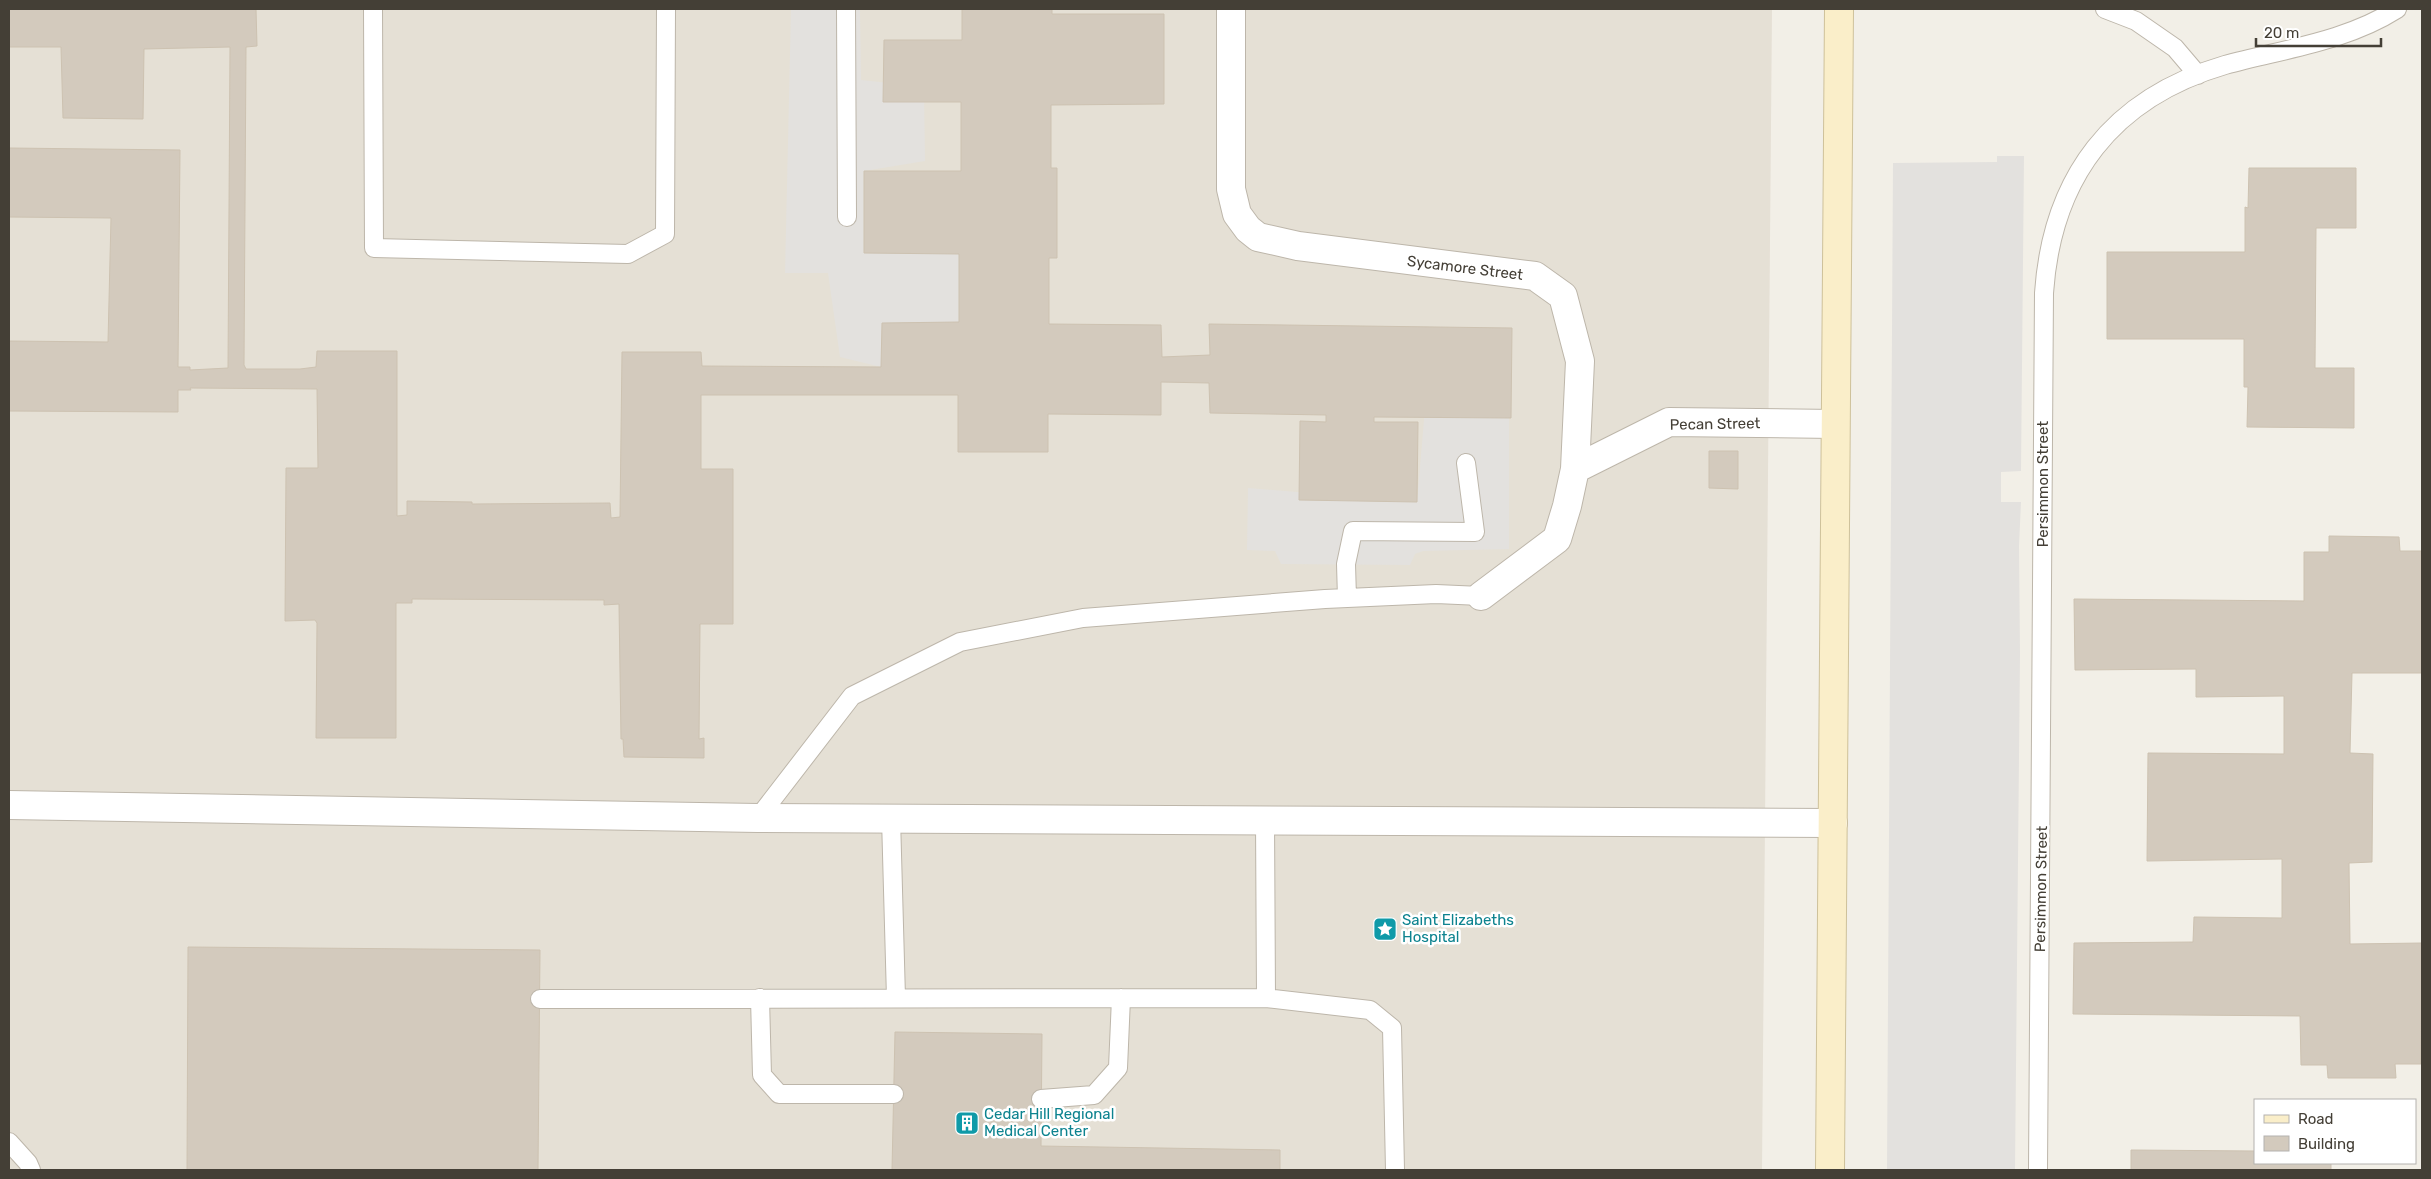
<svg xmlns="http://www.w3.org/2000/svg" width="2431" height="1179" viewBox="0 0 2431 1179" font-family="Rubik,sans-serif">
  <rect width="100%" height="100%" fill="#f2efe7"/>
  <path fill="#e5e0d5" d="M9 9H1772L1762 1170H9Z"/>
  <path fill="#e3e1de" d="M791 9H860L861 80 890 83 924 92 925 161 864 171V252L959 254V322L882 323 881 367 840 357 828 273H785Z
    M1997 156H2024L2021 471 2001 472V502H2021L2019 546 2020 654 2015 1170H1887L1893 163 1997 162Z
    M1509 407V549L1423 551 1415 554 1410 565 1281 564 1275 551 1247 550 1248 488 1417 502 1425 408Z"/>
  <path fill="#d3cabd" stroke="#cdc2b1" d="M9 9H256L257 46 246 47 244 365 246 369H300L316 367 317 351H397V516L407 515V501L472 502V504L610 503 611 518 620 517 622 352H701L702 366 881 367 882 323 959 322V254L864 253V171H961V102H883L884 40H962V9H1052V14H1164V104L1051 105V168H1057V258H1049V324L1161 325 1162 357 1210 355 1209 324 1512 328 1511 418 1374 417V422H1418L1417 502 1299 500 1300 421 1326 422V415L1210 413 1209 383 1161 382V415L1048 414V452H958V395H701V469H733V624H700L699 739 704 738V758L624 757 623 739H621L619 604 604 605V600L412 599V603H396V738H316L317 623 315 620 285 621 286 468H318L317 389 190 388 191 390H178V412L9 411V341L108 342 111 218 9 217V148L180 150 178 367H190V370L228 368 230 47 144 49 143 119 63 118 61 47H9Z
    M2249 168H2356V228H2316L2315 368H2354V428L2247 427 2248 387H2244V339H2107V252H2245V207L2248 208Z
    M1709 451H1738V489L1709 488Z
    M2329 536 2399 537 2400 551H2422V673H2352L2350 753 2373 754 2372 862 2349 863 2350 944 2422 943 2421 1064H2395L2396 1078H2328L2327 1065H2301L2300 1016 2073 1014 2074 943 2193 942 2194 917 2282 918V859L2147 861 2148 753 2284 754V696L2196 697V669L2075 670 2074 599 2304 601V552H2329Z
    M188 947 540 950 538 1170H187Z
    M895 1032 1042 1034 1041 1146 1280 1150V1170H892Z
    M2131 1150 2255 1151V1163H2331V1170H2131Z"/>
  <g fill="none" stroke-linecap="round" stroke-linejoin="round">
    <g stroke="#bdb6aa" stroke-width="20">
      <path id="lane" d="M373 9 374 248 628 254 665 234 666 9
        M846 9 847 217
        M2105 9 2136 21 2175 48 2198 75
        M1347 598 1346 564 1353 531 1475 532 1466 463
        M758 818 852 696 960 642 1083 618 1325 599 1436 594 1481 596
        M891 818 896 998
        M1265 820 1266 998 1370 1010 1392 1028 1395 1170
        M760 998 762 1075 779 1094H894
        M540 999 1266 998
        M1041 1099 1094 1095 1118 1068 1121 998
        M9 1142 28 1163 31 1170
        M2038 1170 2044 293C2052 177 2112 98 2225 65 2283 49 2345 42 2397 9"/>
    </g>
    <g stroke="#bdb6aa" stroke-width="30">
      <path id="street" d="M1231 9V189L1237 214 1248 229 1258 237 1298 246 1535 276 1563 296 1580 361 1575 469 1567 506 1557 539 1481 596
        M1575 469 1669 422 1835 424
        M9 805 758 818 1833 823"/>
    </g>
    <g stroke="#cec19a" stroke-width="30">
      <path id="secondary" d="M1830 1170 1839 9"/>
    </g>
    <use href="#lane" stroke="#fff" stroke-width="18"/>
    <use href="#street" stroke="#fff" stroke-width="28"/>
    <use href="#secondary" stroke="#faeec9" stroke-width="28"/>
  </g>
  <defs>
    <g id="sight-square" transform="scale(1.25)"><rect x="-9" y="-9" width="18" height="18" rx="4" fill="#0f9aa8" stroke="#fff"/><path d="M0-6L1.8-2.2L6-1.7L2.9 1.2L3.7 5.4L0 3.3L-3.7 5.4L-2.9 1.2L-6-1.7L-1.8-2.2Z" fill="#fff"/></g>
    <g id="building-square" transform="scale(1.25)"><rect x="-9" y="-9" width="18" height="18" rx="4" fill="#0f9aa8" stroke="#fff"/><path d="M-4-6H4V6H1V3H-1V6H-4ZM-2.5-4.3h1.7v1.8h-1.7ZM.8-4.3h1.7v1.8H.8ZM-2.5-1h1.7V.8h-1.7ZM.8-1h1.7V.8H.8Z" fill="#fff"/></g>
  </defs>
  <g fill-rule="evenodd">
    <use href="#sight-square" x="1385" y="929"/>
    <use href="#building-square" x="967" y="1123"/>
  </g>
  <g text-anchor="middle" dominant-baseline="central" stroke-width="5" stroke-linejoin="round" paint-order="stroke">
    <g font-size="15" fill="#443f36" stroke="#fff">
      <text transform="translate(1465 268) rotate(7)">Sycamore Street</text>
      <text transform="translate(1715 424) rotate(-1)">Pecan Street</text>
      <text transform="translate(2043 484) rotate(-90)">Persimmon Street</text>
      <text transform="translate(2041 889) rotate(-89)">Persimmon Street</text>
    </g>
    <g font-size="15" fill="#0d838f" stroke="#fff" text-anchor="start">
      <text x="1402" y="920">Saint Elizabeths<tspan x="1402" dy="17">Hospital</tspan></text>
      <text x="984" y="1114">Cedar Hill Regional<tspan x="984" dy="17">Medical Center</tspan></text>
    </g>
  </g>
  <rect width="2431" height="1179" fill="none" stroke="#443f36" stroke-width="20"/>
  <rect x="2254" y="1099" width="162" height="65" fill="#ffffff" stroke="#b4b2af"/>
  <rect x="2264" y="1115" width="25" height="8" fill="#faeec9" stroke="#b4b2af"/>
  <text x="2298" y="1124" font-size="15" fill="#443f36">Road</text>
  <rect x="2264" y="1136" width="25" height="15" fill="#d3cabd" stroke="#b4b2af"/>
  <text x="2298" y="1149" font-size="15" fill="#443f36">Building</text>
  <path d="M2256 38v8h125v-8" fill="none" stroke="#443f36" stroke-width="2.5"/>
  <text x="2264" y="38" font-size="15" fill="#443f36" stroke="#ffffff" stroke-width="4" paint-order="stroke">20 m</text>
</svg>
